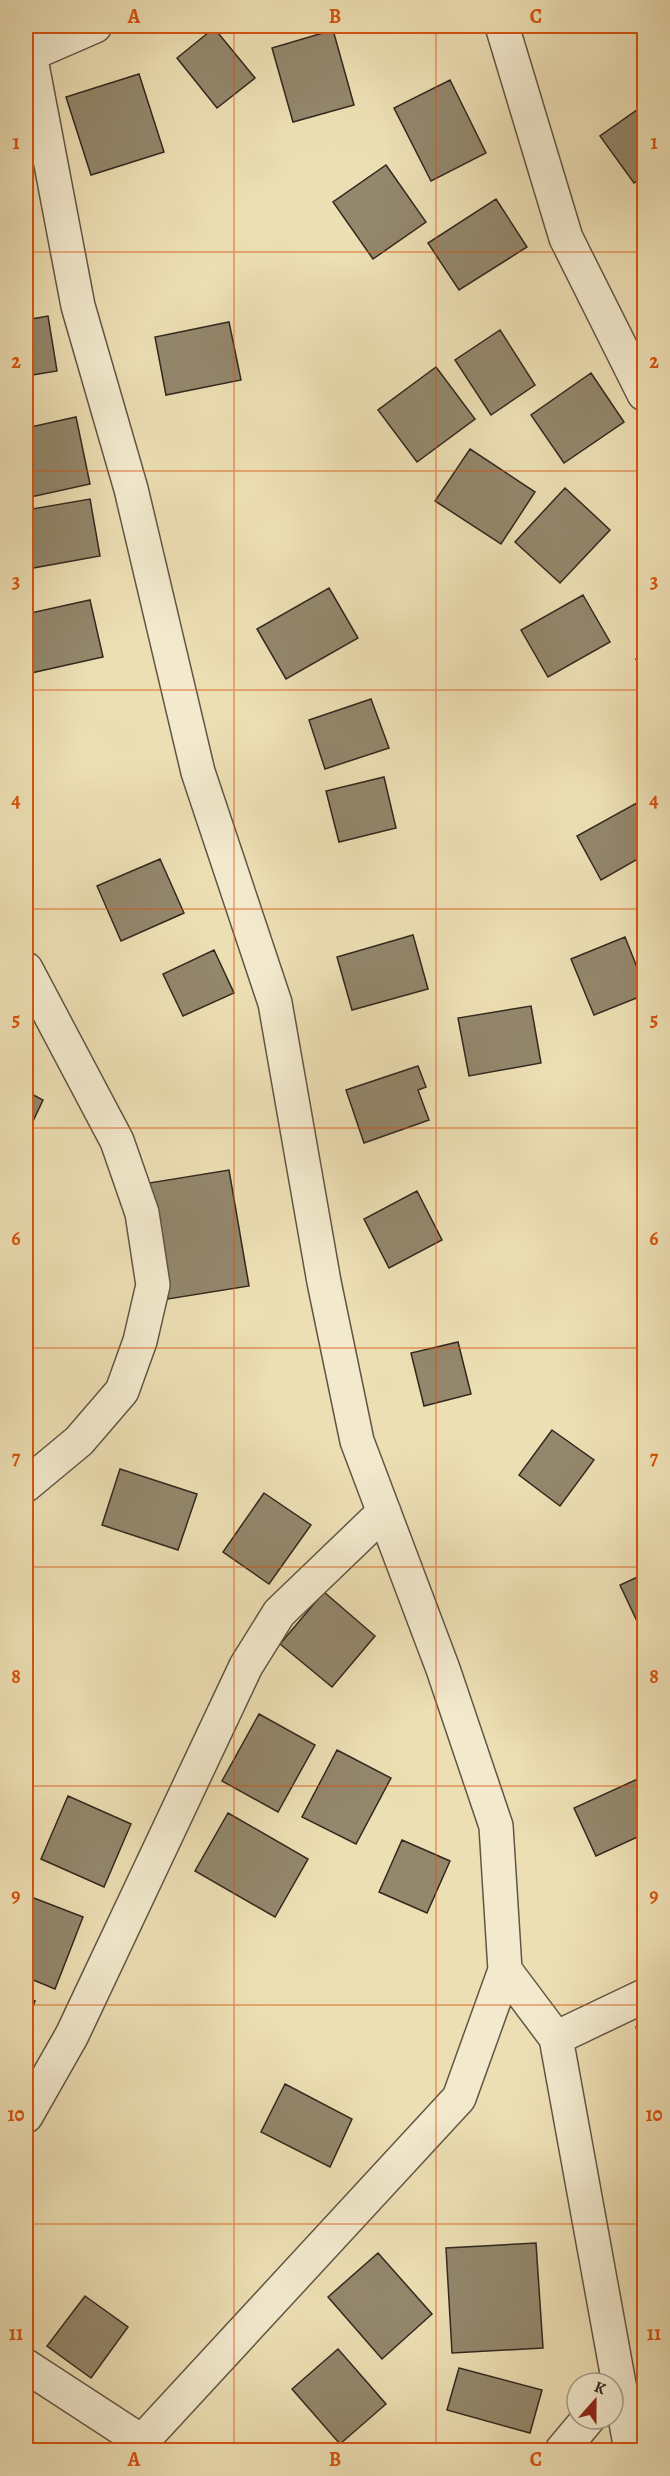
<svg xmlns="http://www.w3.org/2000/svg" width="670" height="2476" viewBox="0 0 670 2476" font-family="Alegreya,serif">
  <rect width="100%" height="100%" fill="#eddfb4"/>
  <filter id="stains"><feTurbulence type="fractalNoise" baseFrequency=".00333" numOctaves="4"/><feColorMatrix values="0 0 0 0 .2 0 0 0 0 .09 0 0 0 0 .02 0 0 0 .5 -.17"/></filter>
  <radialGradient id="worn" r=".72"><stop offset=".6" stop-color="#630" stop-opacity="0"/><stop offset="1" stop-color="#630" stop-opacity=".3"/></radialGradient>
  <path fill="#93876c" stroke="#32281e" stroke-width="1.5" d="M214 28 255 78 217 108 177 58Z
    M333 30 354 105 293 122 272 48Z
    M139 74 164 152 91 175 66 97Z
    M450 80 486 153 431 181 394 108Z
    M644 105V176L634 183 600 136Z
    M386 165 426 222 373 259 333 202Z
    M496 199 527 247 459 290 428 243Z
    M48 316 57 371 26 376V320Z
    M229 322 241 380 166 395 155 337Z
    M500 330 535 385 491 415 455 360Z
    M436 367 475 419 417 462 378 410Z
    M591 373 624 422 564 463 531 415Z
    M76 417 90 484 26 498V428Z
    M470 449 535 492 501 544 435 501Z
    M565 488 610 530 560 583 515 542Z
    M90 499 100 556 33 568 26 510Z
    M329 588 358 638 286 679 257 629Z
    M583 595 610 642 548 677 521 630Z
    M90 600 103 657 31 673 26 648V614Z
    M644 655V676L636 659Z
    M371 699 389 748 325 769 309 720Z
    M384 777 396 828 339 842 326 791Z
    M644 799V863L641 857 601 880 577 836Z
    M160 859 184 913 121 941 97 886Z
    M413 935 428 989 352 1010 337 957Z
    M625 937 644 985V995L594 1015 571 959Z
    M214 950 234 993 183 1016 163 974Z
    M531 1006 541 1063 469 1076 458 1018Z
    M418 1066 426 1087 418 1090 429 1120 364 1143 346 1090Z
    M26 1091 43 1100 26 1136Z
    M229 1170 249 1286 168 1299 149 1183Z
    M417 1191 442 1240 389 1268 364 1219Z
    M458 1342 471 1394 424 1406 411 1353Z
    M552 1430 594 1460 560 1506 519 1475Z
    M120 1469 197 1494 178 1550 102 1525Z
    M644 1480V1494L640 1482Z
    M264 1493 311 1525 269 1584 223 1552Z
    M644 1574V1636L620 1585Z
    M324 1592 375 1636 332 1687 280 1644Z
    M259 1714 315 1745 278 1812 222 1781Z
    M337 1750 391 1778 356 1844 302 1817Z
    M642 1777 644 1781V1834L596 1856 574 1808Z
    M68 1796 131 1824 104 1887 41 1859Z
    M228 1813 308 1859 275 1917 195 1871Z
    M402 1840 450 1861 427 1913 379 1892Z
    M26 1895 83 1917 55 1989 26 1977Z
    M26 1997 35 2001 26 2024Z
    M644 2024V2052L636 2027Z
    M285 2084 352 2119 330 2167 261 2132Z
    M536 2243 543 2348 452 2353 446 2248Z
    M378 2253 432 2314 382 2359 328 2297Z
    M85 2296 128 2327 91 2378 47 2346Z
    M338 2349 386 2404 340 2444 292 2389Z
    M459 2368 542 2390 530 2433 447 2410Z"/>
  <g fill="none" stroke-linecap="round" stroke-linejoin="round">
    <g stroke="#615644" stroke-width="36">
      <path id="minor" d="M502 26 566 238 644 394
        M26 45 30 54 78 306 131 489 198 772 275 1003 324 1282 357 1441 443 1669 496 1826 505 1970 459 2098 134 2450
        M26 56 95 26
        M26 969 117 1141 142 1213 153 1285 140 1341 122 1391 79 1441 26 1485
        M505 1970 556 2038 631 2450
        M556 2038 644 1996
        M26 2116 72 2035 246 1666 279 1613 384 1512
        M26 2366 141 2441
        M562 2450 588 2419"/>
    </g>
    <use href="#minor" stroke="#f3eace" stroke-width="33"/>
  </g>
  <path fill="none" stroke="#d6540e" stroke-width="1.5" stroke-opacity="0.55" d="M234 26V2450M436 26V2450M26 252H644M26 471H644M26 690H644M26 909H644M26 1128H644M26 1348H644M26 1567H644M26 1786H644M26 2005H644M26 2224H644"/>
  <rect width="670" height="2476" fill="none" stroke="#eddfb4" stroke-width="66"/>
  <g transform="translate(595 2401) rotate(21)"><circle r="28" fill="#f3eace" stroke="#a69c88" stroke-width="1.5"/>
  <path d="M0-4.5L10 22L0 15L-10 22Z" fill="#8f2418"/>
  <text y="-9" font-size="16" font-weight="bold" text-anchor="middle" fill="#32281e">K</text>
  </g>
  <rect x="33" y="33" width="604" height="2410" fill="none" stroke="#d6540e" stroke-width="2"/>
  <g font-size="20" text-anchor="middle" font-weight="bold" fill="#d6540e">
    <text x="134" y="23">A</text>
    <text x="335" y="23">B</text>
    <text x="536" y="23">C</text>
    <text x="16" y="149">1</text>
    <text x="654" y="149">1</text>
    <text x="16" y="368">2</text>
    <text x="654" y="368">2</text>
    <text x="16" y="588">3</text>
    <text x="654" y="588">3</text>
    <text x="16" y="807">4</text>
    <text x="654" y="807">4</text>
    <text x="16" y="1026">5</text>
    <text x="654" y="1026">5</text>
    <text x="16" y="1245">6</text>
    <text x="654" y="1245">6</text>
    <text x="16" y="1464">7</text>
    <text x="654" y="1464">7</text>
    <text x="16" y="1683">8</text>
    <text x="654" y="1683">8</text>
    <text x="16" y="1902">9</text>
    <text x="654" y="1902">9</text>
    <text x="16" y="2121">10</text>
    <text x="654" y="2121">10</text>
    <text x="16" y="2340">11</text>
    <text x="654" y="2340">11</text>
    <text x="134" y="2466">A</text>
    <text x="335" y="2466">B</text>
    <text x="536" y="2466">C</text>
  </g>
  <rect width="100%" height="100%" filter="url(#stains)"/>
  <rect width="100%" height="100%" fill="url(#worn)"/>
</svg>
